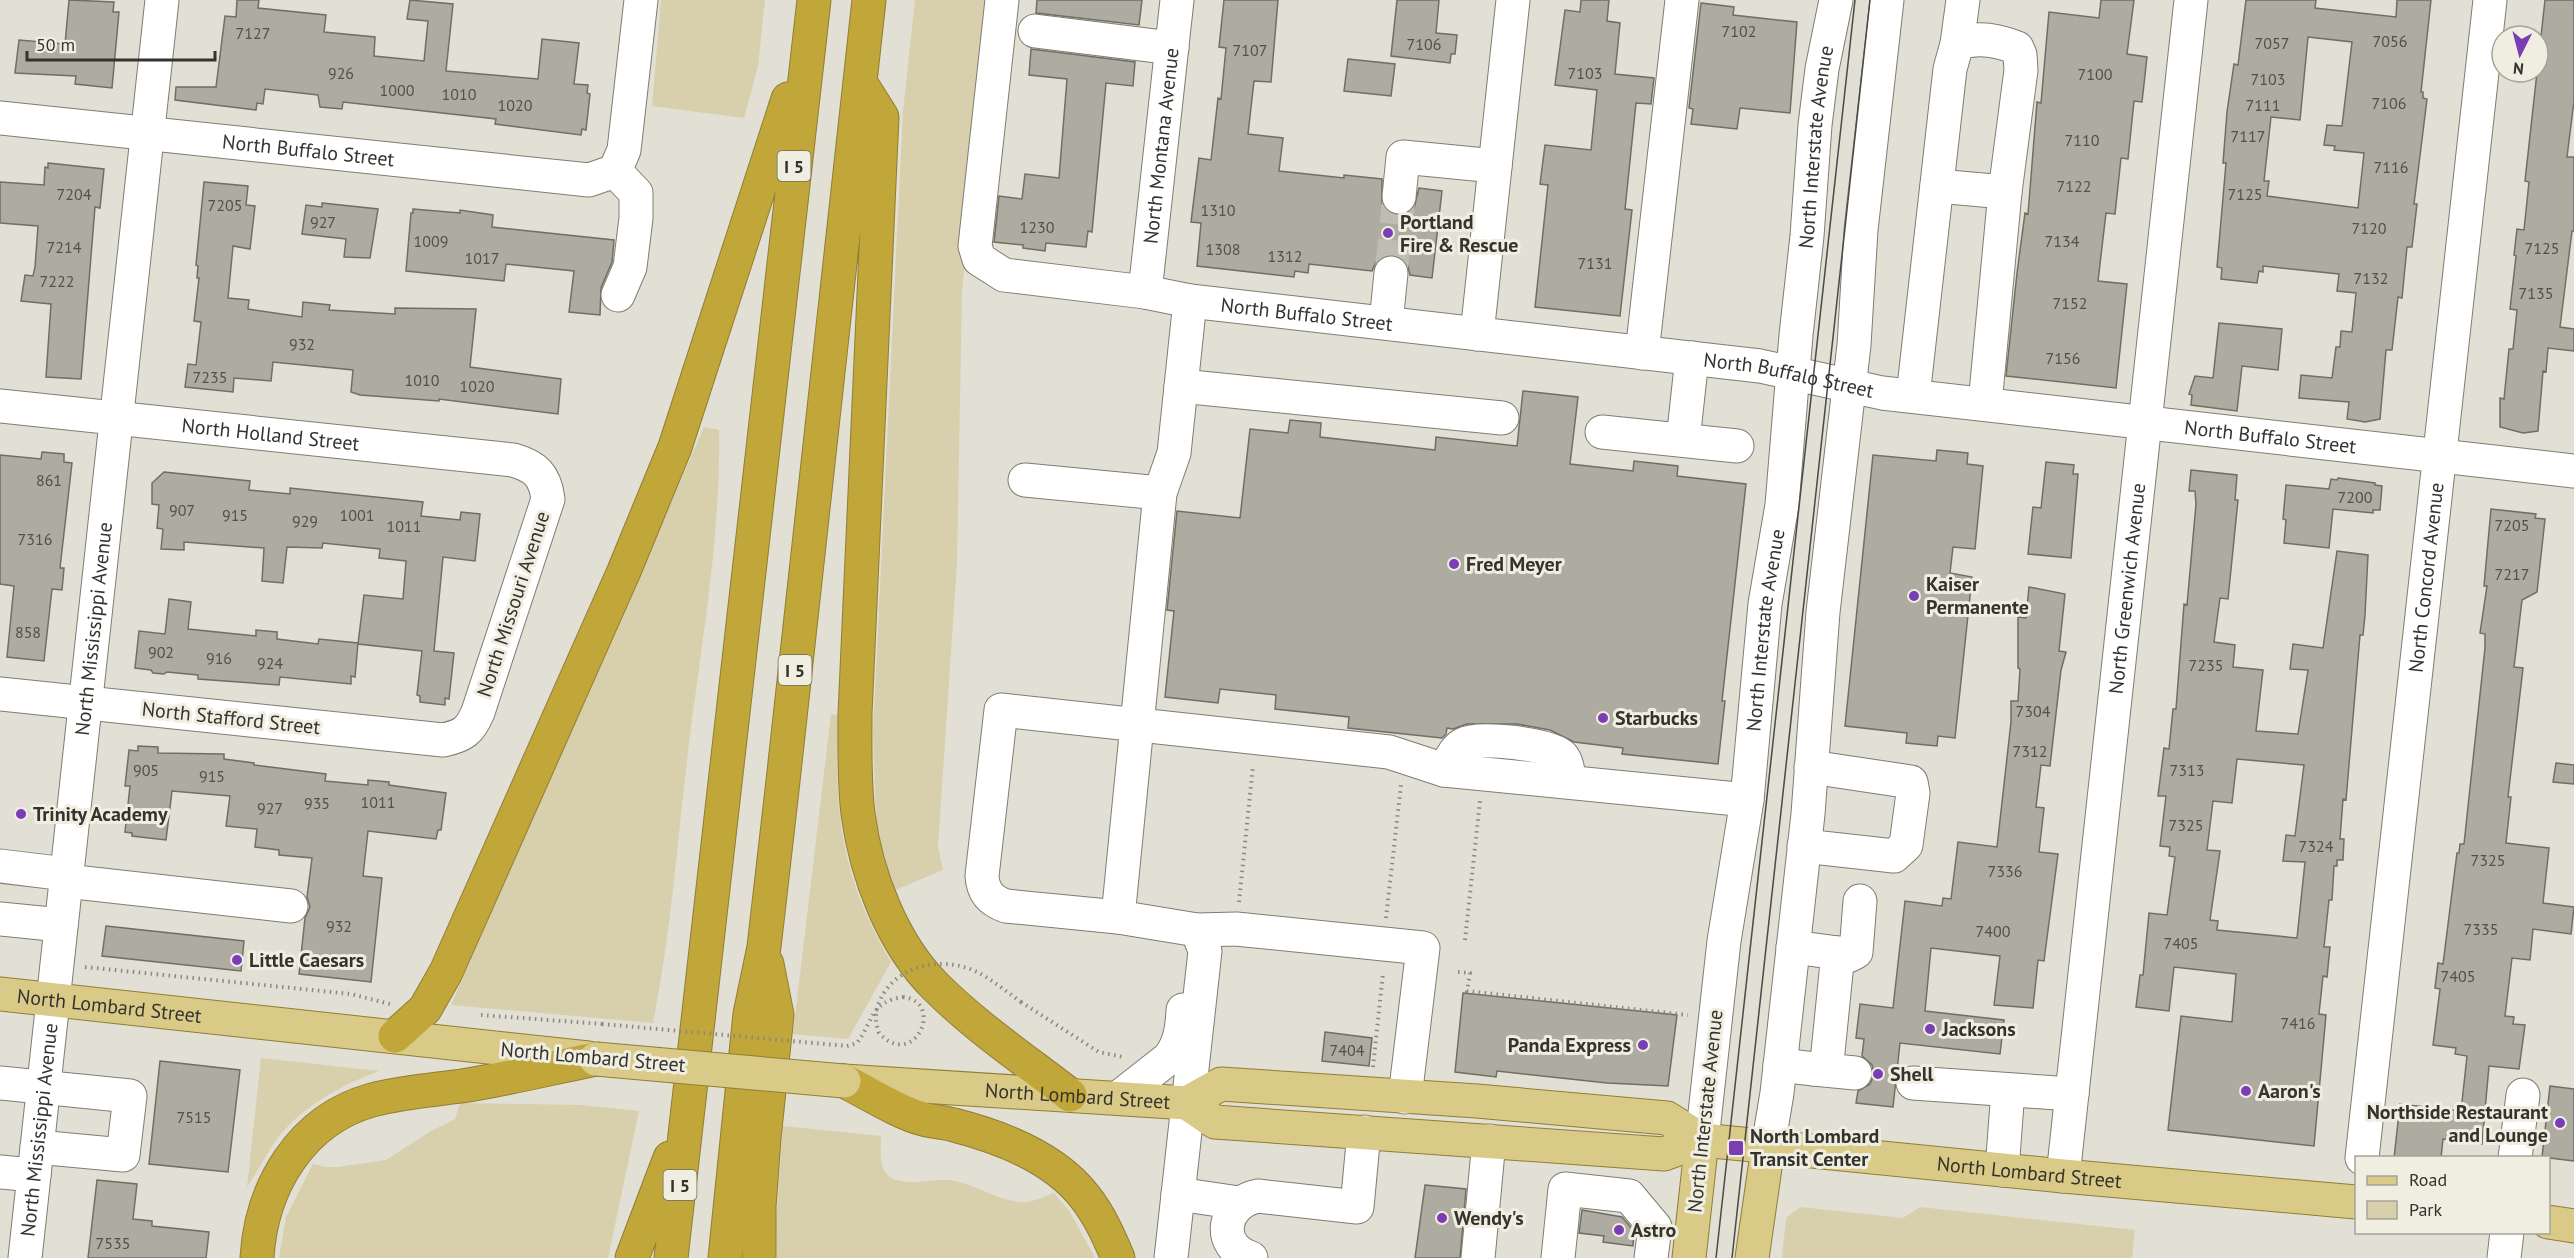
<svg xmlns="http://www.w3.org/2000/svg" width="2574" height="1258" viewBox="0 0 2574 1258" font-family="'PT Sans',sans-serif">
  <rect width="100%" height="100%" fill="#e2dfd4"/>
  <path fill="#d8cfad" d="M661 0H765L758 66 744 118 652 106Z
    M915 0H994L962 290 957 563 938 847 943 870 893 891 876 822 873 731 903 111Z
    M704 427 719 430C721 535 702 639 689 743 678 836 671 931 653 1023L451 1005Z
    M831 714 839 715C833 812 841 877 891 962L848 1039 793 1034Z
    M261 1058 379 1071C340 1086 302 1106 276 1140 266 1155 257 1172 247 1187Z
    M460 1103 582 1105 639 1111 608 1258H279L286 1217 313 1164 326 1167H338L386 1160 431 1131 455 1119Z
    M783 1126 881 1136C881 1147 879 1162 885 1172 897 1189 930 1179 947 1180 971 1182 991 1197 1014 1201 1028 1205 1041 1198 1054 1193L1070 1212 1095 1258H777L776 1222Z
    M1800 1207 1903 1218 1920 1207 2135 1230 2132 1258H1782L1786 1218Z"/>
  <path fill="#aeaba0" stroke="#716e64" stroke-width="1.5" fill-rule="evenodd" d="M69 0 114 2 113 12H119L112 88 75 84 76 76 15 73 19 40 65 44Z
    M237 0H259L258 8 326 15 324 32 375 37 374 56 424 61 428 21 407 19 410 0 453 4 446 71 538 79 542 39 579 43 574 84 588 85 587 93 590 94 586 130 582 129 581 135 495 124 496 119 343 102 342 109 320 107 318 95 265 89 263 104 257 103 256 110 175 100 176 87H216L225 16 236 17Z
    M1037 0H1142L1139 25 1036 13Z
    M1224 0H1278L1271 82 1254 81 1248 134 1283 138 1279 171 1344 178V175L1382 179V204L1388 212 1397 216 1406 214 1414 208 1419 188 1442 191 1432 278 1410 275 1408 266 1402 258 1392 254 1383 256 1376 262 1372 271 1309 264 1308 273 1295 271 1294 277 1197 266 1201 223 1191 222 1199 158 1211 160 1218 98 1221 99 1226 48 1219 47Z
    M1397 0H1439L1436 33 1457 35 1455 54H1451L1450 63 1391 56Z
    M1581 0H1609L1607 21 1620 23 1615 74 1654 78 1651 104 1636 103 1625 209 1632 210 1620 316 1535 307 1548 185 1540 184 1545 145 1591 150 1597 90 1555 85 1565 10 1580 12Z
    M2101 0H2134L2127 54 2147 57 2142 102 2134 101 2128 159 2121 158 2115 214 2106 213 2098 281 2127 284 2116 388 2006 376 2017 273 2025 213 2028 214 2037 102 2041 103 2049 12 2099 18Z
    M2246 0H2316L2315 8 2396 17 2397 0H2431L2421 92H2423V98L2427 99 2414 204H2417L2412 247H2407L2402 298 2398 297 2392 350H2386L2380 419 2365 422 2347 419 2349 402 2299 398 2301 375 2332 378 2336 347H2340L2341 331 2352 332 2356 293 2337 291 2339 274 2263 266V272L2259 271 2257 283 2221 279 2222 268 2217 267 2226 163H2223L2227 112 2234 64 2238 65ZM2308 37 2352 42 2342 126 2327 125 2324 145 2335 146 2334 150 2364 153 2358 208 2267 196 2269 181H2264L2271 117 2300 120Z
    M2545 0H2574V101L2567 157H2574V231H2572L2560 327 2574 329V351L2548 348 2546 372 2543 371 2538 431 2523 433 2500 427V398L2504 399 2509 349H2513L2517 310 2510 309 2516 256 2514 255 2517 229 2524 230 2529 182 2525 181Z
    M1701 3 1734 7 1733 15 1797 22 1790 113 1740 108 1737 129 1691 124 1693 109 1689 108Z
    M1031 49 1135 62 1133 86 1106 83 1092 232 1088 231 1086 247 1046 243 1045 251 1023 248V245L994 242 999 196 1022 199 1025 174 1059 178 1067 79 1029 75Z
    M1348 59 1395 64 1391 96 1344 91Z
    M48 163 104 169 100 208 95 207 81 379 46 377 51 304 21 301 25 275 33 276 35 267 38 226 0 223V182L44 185 45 167 48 168Z
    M204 182 248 186 246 205 255 206 250 249 233 246 228 298 249 300 248 309 302 317 303 302 330 305 329 310 395 314V308L476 309 470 367 561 379 558 414 439 399V401L360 395 351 392 353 370 273 362 271 381 234 378 233 392 185 387 188 364 196 365 201 322 194 321 199 278H197L198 266 196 265Z
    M322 203 378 209 370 258 344 257 346 239 302 234 306 205 322 207Z
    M413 209 460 213V210L493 215 492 227 614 240 612 262 601 288 600 315 569 312 574 271 506 264 504 281 406 271 411 213H413Z
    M2219 323 2282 329 2278 370 2242 366 2237 411 2191 405 2192 395 2189 394 2195 376 2213 378Z
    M1523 391 1578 397 1570 464 1633 471 1634 461 1678 466 1677 476 1746 484 1722 701H1725L1718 764 1622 754 1623 748 1574 742 1550 730 1517 724H1467L1453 729 1447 728 1446 734 1442 738 1348 728 1349 717 1275 709 1276 695 1220 689 1218 703 1165 697 1174 611 1167 610 1177 511 1240 518 1250 429 1288 433 1290 420 1321 423 1320 437 1435 450 1436 437 1517 446Z
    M1937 450 1968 453 1967 464 1983 466 1975 549 1953 547 1950 573 1972 577 1955 738 1938 736 1937 746 1906 743 1907 733 1845 726 1873 455 1936 461Z
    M42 452 64 454V462L72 463 60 568H64L62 590 52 589 44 661 7 657 14 586 0 584V455L41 459Z
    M2046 462 2074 465 2073 474H2078L2071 558 2028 554 2033 507 2041 508Z
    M2191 470 2237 475 2235 500H2238L2228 599 2220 598 2214 642 2235 645 2233 667 2263 670 2256 731 2298 734 2308 670 2290 669 2293 644 2323 648 2337 551 2368 555 2365 615 2363 635H2360L2346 800 2343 799 2340 839H2344L2343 860H2337V866H2334L2332 900H2329L2324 947H2330L2327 977 2323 976 2319 1014 2326 1015 2314 1146 2168 1130 2181 1016 2232 1022 2236 974 2174 967 2169 1011 2136 1007 2140 975H2143L2149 913 2167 915 2175 857 2169 856 2170 847 2160 846 2166 796H2158L2164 748 2169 749 2173 709H2176L2184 604 2187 605 2196 504 2195 491H2189ZM2237 759 2304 765 2295 836 2286 835 2283 861 2305 862 2297 938 2217 930 2218 921 2210 920 2220 851 2207 850 2213 801 2232 803Z
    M164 472 250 481 249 490 290 494V488L423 502 421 516 460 520 461 512 480 514 475 561 443 557 434 651 454 653 449 699 445 698V705L420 702V696L417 695 422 651 358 644 364 595 403 599 406 561 379 558 380 549 323 543 322 548 287 547 283 583 262 581 264 548 184 542V550L161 549 163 529 157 528 159 505 152 504V483Z
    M2338 478 2375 483V485L2382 486 2380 510H2373V513L2333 509 2329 548 2284 543 2286 520 2283 519 2286 485 2329 489 2331 479 2337 480Z
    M2491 509 2536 514 2535 518 2545 519 2537 592 2522 600 2514 667 2523 668 2508 797H2511L2506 843 2549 848 2543 903 2574 907 2571 934 2533 929 2530 960 2512 958 2505 1016 2514 1017 2513 1024 2525 1025 2519 1069 2489 1066 2482 1144 2443 1139 2441 1158H2394L2400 1104 2461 1111 2467 1056 2455 1054 2456 1048 2433 1045 2440 989 2435 988 2438 963 2443 964 2457 853H2459L2460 844H2464L2485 648V634L2480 633 2487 586H2484Z
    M2029 587 2065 594 2059 651 2066 652 2061 670 2050 766 2041 765 2036 807 2044 808 2039 852 2058 854 2044 961 2038 960 2033 1008 1994 1005 2000 956 1931 948 1925 1011 2004 1020 2000 1054 1900 1043 1893 1107 1856 1103 1858 1091 1870 1084 1874 1074 1872 1065 1862 1056 1864 1039 1856 1038 1860 1004 1893 1008 1905 901 1942 906 1943 898 1951 899 1958 842 1997 847 2011 722V701H2018L2020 669 2018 668V617L2026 618Z
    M169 599 191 602 188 629 256 636V630L277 632V639L318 644 319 639 358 643 355 677 351 676V684L280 677 279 685 198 679V675L167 672 164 674 153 673 151 670 135 668 139 631 165 634Z
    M138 746 158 747V753L224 754V759L254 763V765L326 774 325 781 368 785V780L389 782V785L446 793 441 830H438L436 839 368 831 363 876 382 878 371 982 299 974 305 918 310 907 307 897 312 858 279 855V850L255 847 257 829 226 826 230 796 172 791 166 840 132 836V833L125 832 130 786H125L129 750 138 751Z
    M2556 763 2574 765V784L2553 782Z
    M106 926 244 941 241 971 102 956Z
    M1463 993 1677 1015 1668 1086 1607 1083 1497 1071 1496 1077 1455 1072Z
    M1325 1032 1372 1038 1369 1066 1322 1061Z
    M160 1061 240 1070 228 1172 149 1164Z
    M2550 1086 2574 1089V1161L2542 1157Z
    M97 1180 137 1184 133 1219 152 1221V1226L209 1232 206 1258H88Z
    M1425 1185 1466 1189 1460 1258H1415Z
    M1582 1210 1622 1217 1634 1231 1633 1246 1603 1242 1604 1236 1579 1233Z"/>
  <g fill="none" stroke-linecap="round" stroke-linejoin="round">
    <path stroke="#bfbdb3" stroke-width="33" stroke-dasharray="33 16" stroke-linecap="butt" d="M1391 273 1399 197"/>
    <g stroke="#7f7c72" stroke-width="35">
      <g id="minor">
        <path id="s1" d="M1002 0 975 246 979 259 1004 275 1145 292 1190 301 1760 366 1882 393 2574 471"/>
        <path d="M1035 31 1172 48"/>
        <path d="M1957 44 1963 0"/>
        <path id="s2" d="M0 118 589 180 615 171"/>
        <path d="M615 171 624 150 641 0"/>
        <path d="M615 171 636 193V218L630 267 618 295"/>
        <path d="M1937 186 2005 192"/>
        <path d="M1399 197 1403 157 1495 166"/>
        <path id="s3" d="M1145 292 1177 0"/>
        <path d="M1386 323 1391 273"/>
        <path d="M1477 334 1513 0"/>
        <path d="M1642 353 1682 0"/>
        <path d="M1181 386 1502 418"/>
        <path d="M1913 396 1950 69 1957 44C1977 36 1998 40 2017 48L2020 55 2021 70 2005 192 1985 404"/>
        <path id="s4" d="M0 406 513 460C535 466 545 475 548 499L478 712C470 731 463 736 443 740L0 694"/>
        <path d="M1602 432 1737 446"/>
        <path d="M1683 440 1692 358"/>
        <path d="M1025 480 1160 493"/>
        <path d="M1444 770C1450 761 1454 749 1464 744 1478 736 1551 744 1562 756 1568 763 1568 773 1569 782"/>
        <path d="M1804 846 1894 856 1906 845 1913 793 1911 782 1811 767"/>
        <path d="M0 866 66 874"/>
        <path d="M66 881 291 906"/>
        <path d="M1118 917 1160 493 1174 453 1190 301"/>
        <path d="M0 919 61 925"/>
        <path d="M1838 953 1848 956 1856 952 1860 901"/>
        <path d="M1780 1065 1814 1069 1827 1062 1838 953 1793 947"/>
        <path d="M1814 1069 1855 1073"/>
        <path d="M0 1083 130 1096 123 1155 37 1147"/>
        <path d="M1913 1083 2072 1094"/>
        <path d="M1405 1097 1423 948 1236 929 1197 930 1118 917 1006 906C991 901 983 892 982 876L1001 710 1389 752 1444 770 1747 800"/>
        <path d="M1118 1098 1169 1058C1180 1043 1182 1029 1183 1010"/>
        <path id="s5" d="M1702 1140 1724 941 1747 800 1765 604 1782 505 1796 335 1807 236 1815 125 1822 69 1836 0"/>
        <path d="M1768 1147 1777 1093 1808 814 1823 612 1854 345 1861 230 1887 0"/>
        <path id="s6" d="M2362 1158 2490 0"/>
        <path d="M2515 1158 2523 1095"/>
        <path d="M2002 1170 2008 1090"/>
        <path d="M0 1172 34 1175"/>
        <path id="s7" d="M2063 1176 2191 0"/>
        <path d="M1178 1194 1239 1203"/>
        <path id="s8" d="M25 1258 162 0"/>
        <path d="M1171 1258 1205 951 1197 930"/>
        <path d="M1251 1258C1215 1246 1222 1203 1258 1196L1357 1207 1364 1132"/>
        <path d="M1478 1258 1489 1141"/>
        <path d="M1558 1258 1565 1189 1629 1196 1655 1227 1651 1258"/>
        <path d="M2504 1258 2507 1232"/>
      </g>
    </g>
    <g stroke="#907e35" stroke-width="35">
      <g id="major">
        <path id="s9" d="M0 994 588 1058"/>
        <path id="s10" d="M844 1081 1187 1103 1215 1122 1664 1154 1702 1140 2063 1176 2356 1202"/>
        <path d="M1187 1103 1221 1084 1477 1101 1667 1118 1702 1140"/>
        <path d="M2548 1222 2574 1226"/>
        <path d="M1689 1258 1702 1140"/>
        <path d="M1752 1258 1768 1147"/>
      </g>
    </g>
    <g stroke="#907e35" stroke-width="35">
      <path id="highway" d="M860 82 882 117 855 714C855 747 854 781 858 814 866 874 892 943 935 986 976 1027 1025 1060 1070 1095
        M395 1036 425 1009 446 972 624 571 675 447 788 99
        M844 1081C867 1092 899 1113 923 1119 933 1122 944 1122 954 1125 1001 1137 1055 1158 1085 1197 1100 1216 1109 1237 1118 1258
        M257 1258C261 1188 300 1120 372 1100 402 1092 431 1090 462 1086 507 1079 551 1068 596 1059
        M632 1258 670 1158
        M671 1258 814 0
        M725 1258 750 1014 764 947 782 790 869 0
        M759 1258V1207L764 1138 777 1015 767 964"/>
    </g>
    <path stroke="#8a8880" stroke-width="4" stroke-dasharray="1.5 4.5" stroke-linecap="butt" d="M1239 902 1253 766
      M1386 918 1401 785
      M1465 940 1480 801
      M85 967 351 994 390 1004
      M1458 972 1470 973 1467 991 1688 1015
      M1021 1002 1099 1052 1123 1057
      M481 1015 602 1024
      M847 1046 857 1043C873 1022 870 1002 903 997
      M1373 1067 1383 973"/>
    <use href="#minor" stroke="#fff" stroke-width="33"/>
    <use href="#major" stroke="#daca88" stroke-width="33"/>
    <use href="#highway" stroke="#c1a639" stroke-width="33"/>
    <path stroke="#4b4944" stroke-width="1.5" d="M1716 1258 1855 0
      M1732 1258 1870 0"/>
    <g stroke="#907e35" stroke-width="35" stroke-linecap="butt">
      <path id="major-bridge" d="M596 1059 844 1081"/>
    </g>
    <path stroke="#8a8880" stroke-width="4" stroke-dasharray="1.5 4.5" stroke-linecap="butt" d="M903 997C946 1002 914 1071 879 1033 873 1017 876 1004 886 990 906 962 949 957 979 973 994 981 1007 992 1021 1002
      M602 1024 847 1046"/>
    <use href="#major-bridge" stroke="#daca88" stroke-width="33"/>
  </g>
  <g fill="#7b3db3" stroke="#f0ede1" stroke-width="2">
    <circle cx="1388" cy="233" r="6"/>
    <circle cx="1454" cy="564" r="6"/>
    <circle cx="1914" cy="596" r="6"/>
    <circle cx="1603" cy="718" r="6"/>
    <circle cx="21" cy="814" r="6"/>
    <circle cx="237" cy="960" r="6"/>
    <circle cx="1930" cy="1029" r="6"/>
    <circle cx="1643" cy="1045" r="6"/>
    <circle cx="1878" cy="1074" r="6"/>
    <circle cx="2246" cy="1091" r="6"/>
    <circle cx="2560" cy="1123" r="6"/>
    <rect x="1728" y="1140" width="16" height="16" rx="3"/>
    <circle cx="1442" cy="1218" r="6"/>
    <circle cx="1619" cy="1230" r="6"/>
  </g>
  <g text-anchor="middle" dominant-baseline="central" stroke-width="6" stroke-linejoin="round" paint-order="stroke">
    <g font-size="16" fill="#52514a">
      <text x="1739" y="31">7102</text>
      <text x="253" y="33">7127</text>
      <text x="2390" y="41">7056</text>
      <text x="2272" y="43">7057</text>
      <text x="1424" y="44">7106</text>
      <text x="1250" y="50">7107</text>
      <text x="341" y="73">926</text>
      <text x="1585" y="73">7103</text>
      <text x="2095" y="74">7100</text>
      <text x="2268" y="79">7103</text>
      <text x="397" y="90">1000</text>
      <text x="459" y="94">1010</text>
      <text x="2389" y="103">7106</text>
      <text x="515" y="105">1020</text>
      <text x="2263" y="105">7111</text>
      <text x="2248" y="136">7117</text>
      <text x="2082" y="140">7110</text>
      <text x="2391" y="167">7116</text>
      <text x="2074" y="186">7122</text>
      <text x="74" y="194">7204</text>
      <text x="2245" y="194">7125</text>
      <text x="225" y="205">7205</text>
      <text x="1218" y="210">1310</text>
      <text x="323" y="222">927</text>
      <text x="1037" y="227">1230</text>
      <text x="2369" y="228">7120</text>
      <text x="431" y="241">1009</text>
      <text x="2062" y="241">7134</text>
      <text x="64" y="247">7214</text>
      <text x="2542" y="248">7125</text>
      <text x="1223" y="249">1308</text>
      <text x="1285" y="256">1312</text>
      <text x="482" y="258">1017</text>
      <text x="1595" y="263">7131</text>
      <text x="2371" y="278">7132</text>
      <text x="57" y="281">7222</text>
      <text x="2536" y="293">7135</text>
      <text x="2070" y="303">7152</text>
      <text x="302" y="344">932</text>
      <text x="2063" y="358">7156</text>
      <text x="210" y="377">7235</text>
      <text x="422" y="380">1010</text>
      <text x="477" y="386">1020</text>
      <text x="49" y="480">861</text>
      <text x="2355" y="497">7200</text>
      <text x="182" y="510">907</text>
      <text x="235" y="515">915</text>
      <text x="357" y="515">1001</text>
      <text x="305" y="521">929</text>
      <text x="2512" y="525">7205</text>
      <text x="404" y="526">1011</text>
      <text x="35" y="539">7316</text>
      <text x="2512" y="574">7217</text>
      <text x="28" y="632">858</text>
      <text x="161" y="652">902</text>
      <text x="219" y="658">916</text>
      <text x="270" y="663">924</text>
      <text x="2206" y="665">7235</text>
      <text x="2033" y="711">7304</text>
      <text x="2030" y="751">7312</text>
      <text x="146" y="770">905</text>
      <text x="2187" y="770">7313</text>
      <text x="212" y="776">915</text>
      <text x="378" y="802">1011</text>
      <text x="317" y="803">935</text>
      <text x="270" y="808">927</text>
      <text x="2186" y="825">7325</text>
      <text x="2316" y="846">7324</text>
      <text x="2488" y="860">7325</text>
      <text x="2005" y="871">7336</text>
      <text x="339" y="926">932</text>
      <text x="2481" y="929">7335</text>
      <text x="1993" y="931">7400</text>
      <text x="2181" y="943">7405</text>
      <text x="2458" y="976">7405</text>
      <text x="2298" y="1023">7416</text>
      <text x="1347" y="1050">7404</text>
      <text x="194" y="1117">7515</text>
      <text x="113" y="1243">7535</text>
    </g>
    <g fill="#f0ede1" stroke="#6c6b64" stroke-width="1.5">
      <rect x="777.5" y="151" width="33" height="30" rx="4.5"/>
      <rect x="778.5" y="655" width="33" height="30" rx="4.5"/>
      <rect x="663.5" y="1170" width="33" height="30" rx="4.5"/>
    </g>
    <g font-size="18" font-weight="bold" fill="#34332e">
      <text x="794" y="166">I 5</text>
      <text x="795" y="670">I 5</text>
      <text x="680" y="1185">I 5</text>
    </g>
    <g font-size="20" fill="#34332e" stroke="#f0ede1">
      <text stroke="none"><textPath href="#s3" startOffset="147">North Montana Avenue</textPath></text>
      <text stroke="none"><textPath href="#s5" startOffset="1000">North Interstate Avenue</textPath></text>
      <text stroke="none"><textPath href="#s2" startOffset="310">North Buffalo Street</textPath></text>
      <text stroke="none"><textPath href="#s1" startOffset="596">North Buffalo Street</textPath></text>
      <text stroke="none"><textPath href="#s1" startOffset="1082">North Buffalo Street</textPath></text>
      <text stroke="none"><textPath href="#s4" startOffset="272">North Holland Street</textPath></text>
      <text stroke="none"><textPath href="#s1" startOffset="1568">North Buffalo Street</textPath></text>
      <text stroke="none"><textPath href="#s6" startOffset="584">North Concord Avenue</textPath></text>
      <text stroke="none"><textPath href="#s7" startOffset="591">North Greenwich Avenue</textPath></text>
      <text transform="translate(513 604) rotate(-72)">North Missouri Avenue</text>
      <text stroke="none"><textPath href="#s8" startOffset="633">North Mississippi Avenue</textPath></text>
      <text stroke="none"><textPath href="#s5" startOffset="514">North Interstate Avenue</textPath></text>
      <text transform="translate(231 718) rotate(6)">North Stafford Street</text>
      <text stroke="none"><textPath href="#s9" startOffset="110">North Lombard Street</textPath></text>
      <text transform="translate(593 1057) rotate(5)">North Lombard Street</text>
      <text stroke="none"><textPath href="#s10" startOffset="234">North Lombard Street</textPath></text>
      <text transform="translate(1705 1111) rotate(-84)">North Interstate Avenue</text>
      <text stroke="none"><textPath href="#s8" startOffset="129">North Mississippi Avenue</textPath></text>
      <text stroke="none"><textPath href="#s10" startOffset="1197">North Lombard Street</textPath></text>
    </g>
    <g font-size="20" font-weight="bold" fill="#34332e" stroke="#f0ede1" text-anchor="start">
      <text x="1400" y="222">Portland<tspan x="1400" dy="23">Fire &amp; Rescue</tspan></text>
      <text x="1466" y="564">Fred Meyer</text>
      <text x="1926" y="584">Kaiser<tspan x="1926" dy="23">Permanente</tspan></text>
      <text x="1615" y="718">Starbucks</text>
      <text x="33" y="814">Trinity Academy</text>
      <text x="249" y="960">Little Caesars</text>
      <text x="1942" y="1029">Jacksons</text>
      <text x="1631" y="1045" text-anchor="end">Panda Express</text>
      <text x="1890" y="1074">Shell</text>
      <text x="2258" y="1091">Aaron's</text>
      <text x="2548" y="1112" text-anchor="end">Northside Restaurant<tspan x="2548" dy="23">and Lounge</tspan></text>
      <text x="1750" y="1136">North Lombard<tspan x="1750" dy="23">Transit Center</tspan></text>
      <text x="1454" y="1218">Wendy's</text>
      <text x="1631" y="1230">Astro</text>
    </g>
  </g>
  <rect x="2355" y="1156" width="195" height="78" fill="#f0ede1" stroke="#a5a399" stroke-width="1.5"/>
  <rect x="2367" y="1176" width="30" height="9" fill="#daca88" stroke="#a5a399" stroke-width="1.5"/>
  <text x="2409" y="1186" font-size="18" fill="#34332e">Road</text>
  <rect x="2367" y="1201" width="30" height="18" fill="#d8cfad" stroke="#a5a399" stroke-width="1.5"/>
  <text x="2409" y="1216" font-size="18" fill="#34332e">Park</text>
  <g transform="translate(2520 54) rotate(186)"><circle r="28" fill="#f0ede1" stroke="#a5a399" stroke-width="1.5"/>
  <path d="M0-4.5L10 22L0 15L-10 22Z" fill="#7b3db3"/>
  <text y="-9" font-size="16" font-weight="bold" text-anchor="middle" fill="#34332e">N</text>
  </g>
  <path d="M27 51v9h188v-9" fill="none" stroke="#34332e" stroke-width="3"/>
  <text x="36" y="51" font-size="18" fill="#34332e" stroke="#f0ede1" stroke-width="4.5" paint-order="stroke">50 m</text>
</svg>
